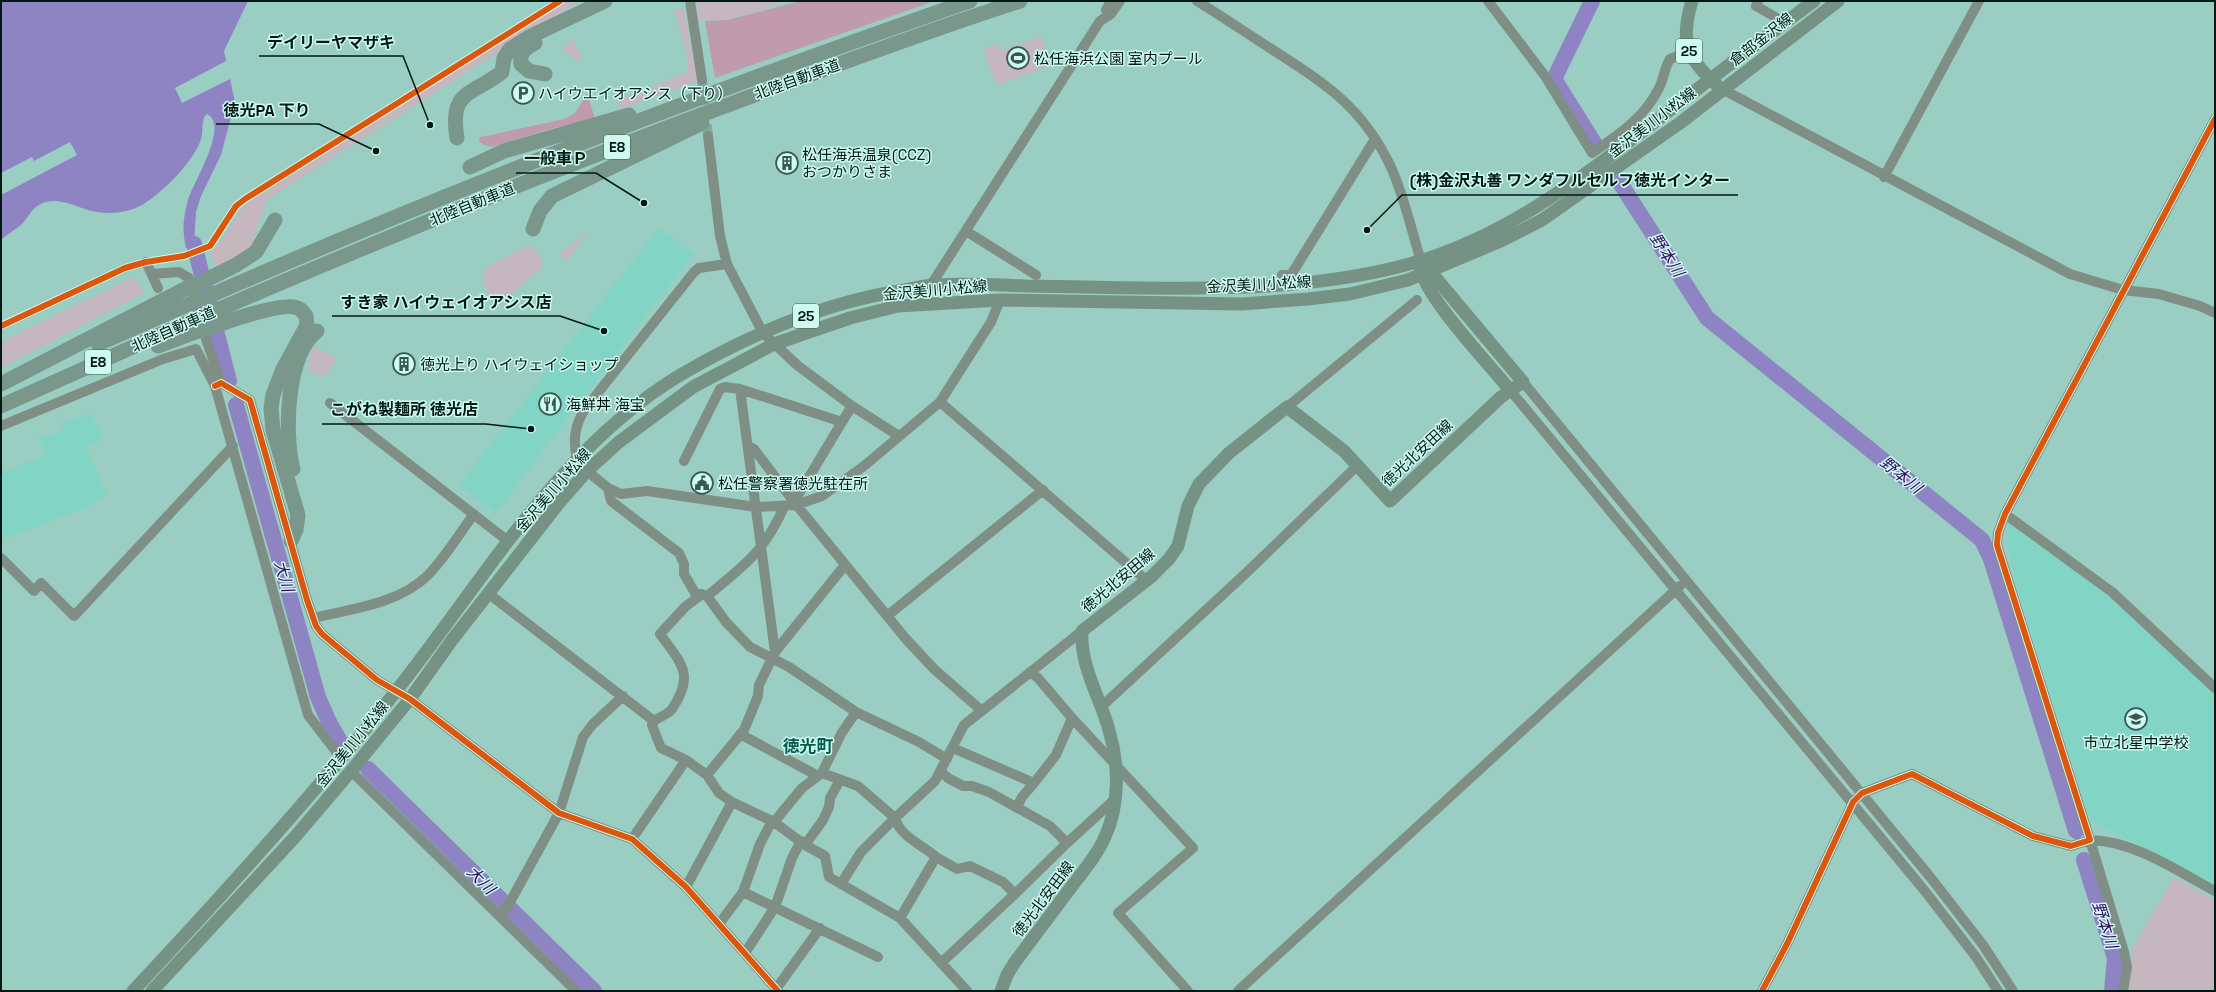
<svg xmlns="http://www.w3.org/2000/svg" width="2216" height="992" viewBox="0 0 2216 992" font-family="'Space Grotesk','Noto Sans JP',sans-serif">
  <rect width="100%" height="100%" fill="#9bcec3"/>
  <path fill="#82d4c4" d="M659 227 693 254 496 513 459 485Z
    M91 413 103 438 86 447 107 495 85 508 7 538 1 533V473L46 455 39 438 64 430 61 424Z
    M2011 522 2106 591 2215 691V886L2094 822 2088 813 2017 588 2007 544 2008 523Z"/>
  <path fill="#c6b6bd" d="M566 1H579L266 200 251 247 240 257 216 266 210 251C226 242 232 218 246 204Z
    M696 1H782L764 10 726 19 698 20Z
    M674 9H684L697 81 620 110 618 100 688 72V58Z
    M1041 36 1052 65 997 85 983 49 998 44 1001 51Z
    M574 39 582 64 562 49Z
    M591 229 566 261 559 255Z
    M527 246 535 248 543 263 541 268 497 306C486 297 481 281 486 268Z
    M134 277 144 293 1 368V342Z
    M312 346 337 358 325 377 308 371Z
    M2174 877 2215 900V991H2128L2132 968 2131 951Z"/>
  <path fill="#c09bab" d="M801 1H935L715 78 705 21 727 20Z
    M587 94 595 118 547 130 492 147 483 145 479 141 480 137 486 136 564 119 575 113Z"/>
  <path fill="#8e84c3" d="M1 1H248L224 51 235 102 221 155 201 196 196 212 194 244 186 248C182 229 183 219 188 200 193 183 230 125 207 114 200 120 204 131 201 139 194 162 162 193 142 205 128 213 108 215 92 211 75 207 56 195 39 205 31 209 27 220 21 225 15 230 7 234 1 240Z"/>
  <path fill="#9bcec3" d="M228 60 232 78 182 103 175 88Z
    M70 142 77 155 1 195V173L32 157 34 161Z"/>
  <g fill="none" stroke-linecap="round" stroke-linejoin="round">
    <path stroke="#8e84c3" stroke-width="16" d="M1592 1 1554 79 1596 146
      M1620 183 1707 318 1982 540 1991 559 2076 831
      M194 244 229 381
      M236 405 318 697 329 722 341 743
      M368 769 594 991
      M2084 860 2115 958 2112 991"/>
    <path stroke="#7caaa0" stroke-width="10" stroke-dasharray="10 5" stroke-linecap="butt" d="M702 80 708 136"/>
    <path stroke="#7f8f85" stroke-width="10" d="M690 1 702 80
      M1197 1C1223 17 1248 34 1273 50 1326 84 1362 107 1390 165 1404 195 1411 229 1421 261
      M1488 1 1545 76 1592 153C1618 135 1643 119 1658 90 1664 80 1664 68 1670 59L1689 52
      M1758 1 1756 6 1777 18 1782 25
      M1111 14 1106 10 1111 1
      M1722 89 2070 274 2123 290 2159 294 2200 306 2215 313
      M708 136 720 236 727 264 763 333 797 365 852 406 899 436
      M1884 177 1979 1
      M966 231 1036 275
      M146 262 158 288
      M152 274 179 272 189 278 206 339 221 383
      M1282 275H1291L1375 139
      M931 285 1100 21 1111 14 1120 1
      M1523 382 1931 878 1983 945 2013 991
      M215 386 221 383 250 400 307 600 316 626 322 634 377 680 410 699 559 813 632 839 686 887 778 991
      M1510 390 1924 890 1976 957 1998 991
      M940 402 1146 580
      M330 403 508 541
      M1287 407 1417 300
      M842 422 852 406
      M1 426 163 359 196 349 215 386 308 715 341 758
      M748 446 754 449 794 502 906 639 934 669 982 711
      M577 461C573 441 574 426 585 409L694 272 699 268 727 264
      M684 461 720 389 725 387 740 389 842 422 794 502
      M587 471 608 488 621 494 647 491 756 507 796 505 822 496 864 466 940 402 991 322 1000 300
      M608 488 611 501 679 553 684 564V574L695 593 707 596 726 622 750 647 789 667 856 712 919 742 947 759
      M2005 514 2112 592 2215 688
      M1 558 34 591 41 583 74 616 233 446
      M489 594 654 721 652 725 661 748 686 760 707 775 719 793 732 802 774 822 805 845 825 856 829 877 900 918 967 991
      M707 596C744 566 764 552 784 507
      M887 616 1043 490
      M314 618C351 609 398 604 427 576 445 558 459 534 474 514
      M775 652 845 565
      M1101 707 1245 574 1358 465
      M1072 718 1193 848 1118 913 1188 991
      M654 721C659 717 669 714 672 709 695 675 682 664 660 634L685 607 702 594
      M740 734 818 776
      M953 748 1034 783 1056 755 1072 718 1038 678 1030 672
      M351 771 576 991
      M940 771 948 778 963 786H972L989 792 1050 826 1067 843 1114 800
      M707 775 744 730 758 696 759 685 775 652 740 389
      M1017 807 1022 797 1034 783
      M774 822 802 788 822 773
      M632 839 686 760
      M805 845 823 820 829 807 830 798 840 780
      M936 857 957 869 970 866 1003 882 1015 894 941 963
      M841 884 861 852 895 818 858 786 822 773 841 734 856 712
      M686 887 732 802
      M743 892 878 957
      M1015 894 1067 843
      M500 916 510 902 559 813 583 737 593 724 623 696
      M900 918 936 857C923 845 900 837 895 818L935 781 964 725 1082 631
      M719 924 743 892 760 844 772 821
      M745 953 775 907 792 858 801 841
      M776 989 820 928
      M1238 991 1680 586
      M1762 991 1788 942 1853 802 1862 793 1912 774 2033 836 2071 846 2090 840 1997 545 1998 533 2005 514 2215 119
      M2123 991 2127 967 2124 952 2090 840C2135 841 2177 871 2215 891"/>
    <path stroke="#769284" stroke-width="13" d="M1692 1C1680 40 1686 58 1716 84
      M1421 268C1420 291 1493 369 1510 390
      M133 991C223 895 311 798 393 695 480 586 559 446 682 374 747 336 819 305 893 292 907 290 920 286 934 285 965 283 996 285 1027 286 1152 287 1276 297 1398 267 1497 243 1578 181 1657 120 1709 80 1761 40 1814 1
      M152 991 294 838 351 771 410 699 452 640 559 503 587 471 619 442 693 387 774 344 850 318 898 306 1000 300 1241 304 1308 299 1350 294 1408 280 1503 240 1542 220 1680 123 1838 1
      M1001 991 1007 975 1015 962C1035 935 1055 909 1075 882 1086 868 1098 853 1105 837 1120 804 1119 764 1109 730 1100 697 1080 667 1082 631L1151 577 1169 559 1178 546 1188 506 1199 484 1229 453 1287 407 1344 451 1390 501 1501 397 1523 382 1425 265"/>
    <path stroke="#7a978c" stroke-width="15" d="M535 43C526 48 519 52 521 64L529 71 545 74
      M457 138C449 90 471 96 502 72L504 58 510 49 531 36 605 1
      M470 167 504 151 629 115
      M533 229 540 211 552 196 702 123
      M212 277 236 265 256 252 275 220
      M216 293C463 185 715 89 970 1
      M220 309C395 233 573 162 752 96 841 63 930 30 1020 1
      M223 323C238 318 279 304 294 307 300 308 303 311 306 316L307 325 283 369 273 395 271 408 273 430 298 515 296 530 291 541
      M98 344 192 303
      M158 346 198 331
      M1 384 187 288
      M1 406 195 319
      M293 469C284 434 286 355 317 331"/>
    <path stroke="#7a978c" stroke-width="15" d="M187 288 212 277
      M192 303 216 293
      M195 319 220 309
      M198 331 223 323"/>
    <g stroke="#cefaf0" stroke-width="8">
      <path id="cycleway" d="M1 326 125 268 146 262 184 256 210 246 236 206 245 199 560 1
        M215 386 221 383 250 400 307 600 316 626 322 634 377 680 410 699 559 813 632 839 686 887 778 991
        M1762 991 1788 942 1853 802 1862 793 1912 774 2033 836 2071 846 2090 840 1997 545 1998 533 2005 514 2215 119"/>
    </g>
    <use href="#cycleway" stroke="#dc560c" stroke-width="6"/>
  </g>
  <defs>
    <g id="stadium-ring" transform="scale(1.15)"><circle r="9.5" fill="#cefaf0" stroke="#365851" stroke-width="1.5"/><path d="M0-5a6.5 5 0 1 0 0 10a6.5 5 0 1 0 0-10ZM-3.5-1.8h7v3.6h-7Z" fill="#365851"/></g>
    <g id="parking-ring" transform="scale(1.15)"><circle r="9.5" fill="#cefaf0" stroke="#365851" stroke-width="1.5"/><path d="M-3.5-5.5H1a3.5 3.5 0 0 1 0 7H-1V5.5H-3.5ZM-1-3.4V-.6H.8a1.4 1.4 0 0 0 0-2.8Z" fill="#365851"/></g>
    <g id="building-ring" transform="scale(1.15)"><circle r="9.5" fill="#cefaf0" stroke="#365851" stroke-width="1.5"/><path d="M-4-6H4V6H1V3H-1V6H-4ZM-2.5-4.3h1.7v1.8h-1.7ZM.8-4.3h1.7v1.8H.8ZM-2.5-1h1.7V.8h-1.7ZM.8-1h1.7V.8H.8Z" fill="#365851"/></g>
    <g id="restaurant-ring" transform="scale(1.15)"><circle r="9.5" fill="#cefaf0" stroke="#365851" stroke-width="1.5"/><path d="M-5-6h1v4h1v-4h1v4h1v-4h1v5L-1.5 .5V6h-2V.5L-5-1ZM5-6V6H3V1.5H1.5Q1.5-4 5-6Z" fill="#365851"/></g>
    <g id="civic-ring" transform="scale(1.15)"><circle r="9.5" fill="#cefaf0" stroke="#365851" stroke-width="1.5"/><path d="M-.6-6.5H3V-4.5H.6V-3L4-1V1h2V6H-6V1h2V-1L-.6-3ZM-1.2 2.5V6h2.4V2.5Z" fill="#365851"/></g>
    <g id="school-ring" transform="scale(1.15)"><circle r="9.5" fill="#cefaf0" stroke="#365851" stroke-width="1.5"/><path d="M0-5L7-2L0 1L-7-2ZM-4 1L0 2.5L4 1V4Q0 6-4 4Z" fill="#365851"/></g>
  </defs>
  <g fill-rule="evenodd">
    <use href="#stadium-ring" x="1018" y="58"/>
    <use href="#parking-ring" x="523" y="93"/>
    <use href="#building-ring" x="787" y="163"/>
    <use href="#building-ring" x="404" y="364"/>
    <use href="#restaurant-ring" x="550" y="404"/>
    <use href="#civic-ring" x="702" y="483"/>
    <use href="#school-ring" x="2136" y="719"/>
  </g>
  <g text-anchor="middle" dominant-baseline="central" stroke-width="3" stroke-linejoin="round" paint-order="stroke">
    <g fill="#cefaf0" stroke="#3e5c56" stroke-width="1">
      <rect x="1676" y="39" width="26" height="24" rx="3"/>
      <rect x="604" y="135" width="26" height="24" rx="3"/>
      <rect x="793" y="304" width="26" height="24" rx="3"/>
      <rect x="85" y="350" width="26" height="24" rx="3"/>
    </g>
    <g font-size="14" font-weight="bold" fill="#001914">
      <text x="1689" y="51">25</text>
      <text x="617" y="147">E8</text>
      <text x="806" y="316">25</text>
      <text x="98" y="362">E8</text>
    </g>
    <g font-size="15" fill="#001914" stroke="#cefaf0">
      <text transform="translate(1761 39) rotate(-38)">倉部金沢線</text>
      <text transform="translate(797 79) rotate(-20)">北陸自動車道</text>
      <text transform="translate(1652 122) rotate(-37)">金沢美川小松線</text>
      <text transform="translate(472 204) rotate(-22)">北陸自動車道</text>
      <text transform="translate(1259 284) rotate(-3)">金沢美川小松線</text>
      <text transform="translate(935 290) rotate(-5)">金沢美川小松線</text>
      <text transform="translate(173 329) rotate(-24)">北陸自動車道</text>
      <text transform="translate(1417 453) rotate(-43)">徳光北安田線</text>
      <text transform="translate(553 490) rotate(-49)">金沢美川小松線</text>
      <text transform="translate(1118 580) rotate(-40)">徳光北安田線</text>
      <text transform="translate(352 744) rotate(-51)">金沢美川小松線</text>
      <text transform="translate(1043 899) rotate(-53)">徳光北安田線</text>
    </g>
    <g font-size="15" fill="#001914" stroke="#cefaf0" text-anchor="start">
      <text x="1034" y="58">松任海浜公園 室内プール</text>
      <text x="538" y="93">ハイウエイオアシス（下り）</text>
      <text x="802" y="154">松任海浜温泉(CCZ)<tspan x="802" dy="17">おつかりさま</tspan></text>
      <text x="420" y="364">徳光上り ハイウェイショップ</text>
      <text x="566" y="404">海鮮丼 海宝</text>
      <text x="718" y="483">松任警察署徳光駐在所</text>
      <text x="2136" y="742" text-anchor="middle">市立北星中学校</text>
    </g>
    <g font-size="16" font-style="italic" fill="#360a62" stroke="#cefaf0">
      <text transform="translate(1667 255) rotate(57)">野本川</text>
      <text transform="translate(1901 475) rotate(39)">野本川</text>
      <text transform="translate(284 576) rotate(74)">大川</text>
      <text transform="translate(481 880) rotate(45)">大川</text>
      <text transform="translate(2105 925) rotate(72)">野本川</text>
    </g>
    <g font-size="17" font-weight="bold" fill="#045a4d" stroke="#cefaf0">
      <text x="808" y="746">徳光町</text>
    </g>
  </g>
  <path fill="none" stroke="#001914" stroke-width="1.5" d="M430 125L403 56H259M376 151L319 124H216M644 203L596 173H516M1367 230L1402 195H1738M604 331L560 316H332M531 429L486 424H322"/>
  <g fill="#001914" stroke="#cefaf0" stroke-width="1.5">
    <circle cx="430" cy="125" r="4"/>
    <circle cx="376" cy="151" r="4"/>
    <circle cx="644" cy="203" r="4"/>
    <circle cx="1367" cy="230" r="4"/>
    <circle cx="604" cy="331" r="4"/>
    <circle cx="531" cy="429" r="4"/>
  </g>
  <g font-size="16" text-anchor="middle" font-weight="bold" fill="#001914" stroke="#cefaf0" stroke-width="3" stroke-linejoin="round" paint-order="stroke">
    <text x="331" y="48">デイリーヤマザキ</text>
    <text x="267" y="116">徳光PA 下り</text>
    <text x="556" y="164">一般車Ｐ</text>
    <text x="1570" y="186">(株)金沢丸善 ワンダフルセルフ徳光インター</text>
    <text x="446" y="308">すき家 ハイウェイオアシス店</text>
    <text x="404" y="415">こがね製麺所 徳光店</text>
  </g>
  <rect width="2216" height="992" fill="none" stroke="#001914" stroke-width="4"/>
</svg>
